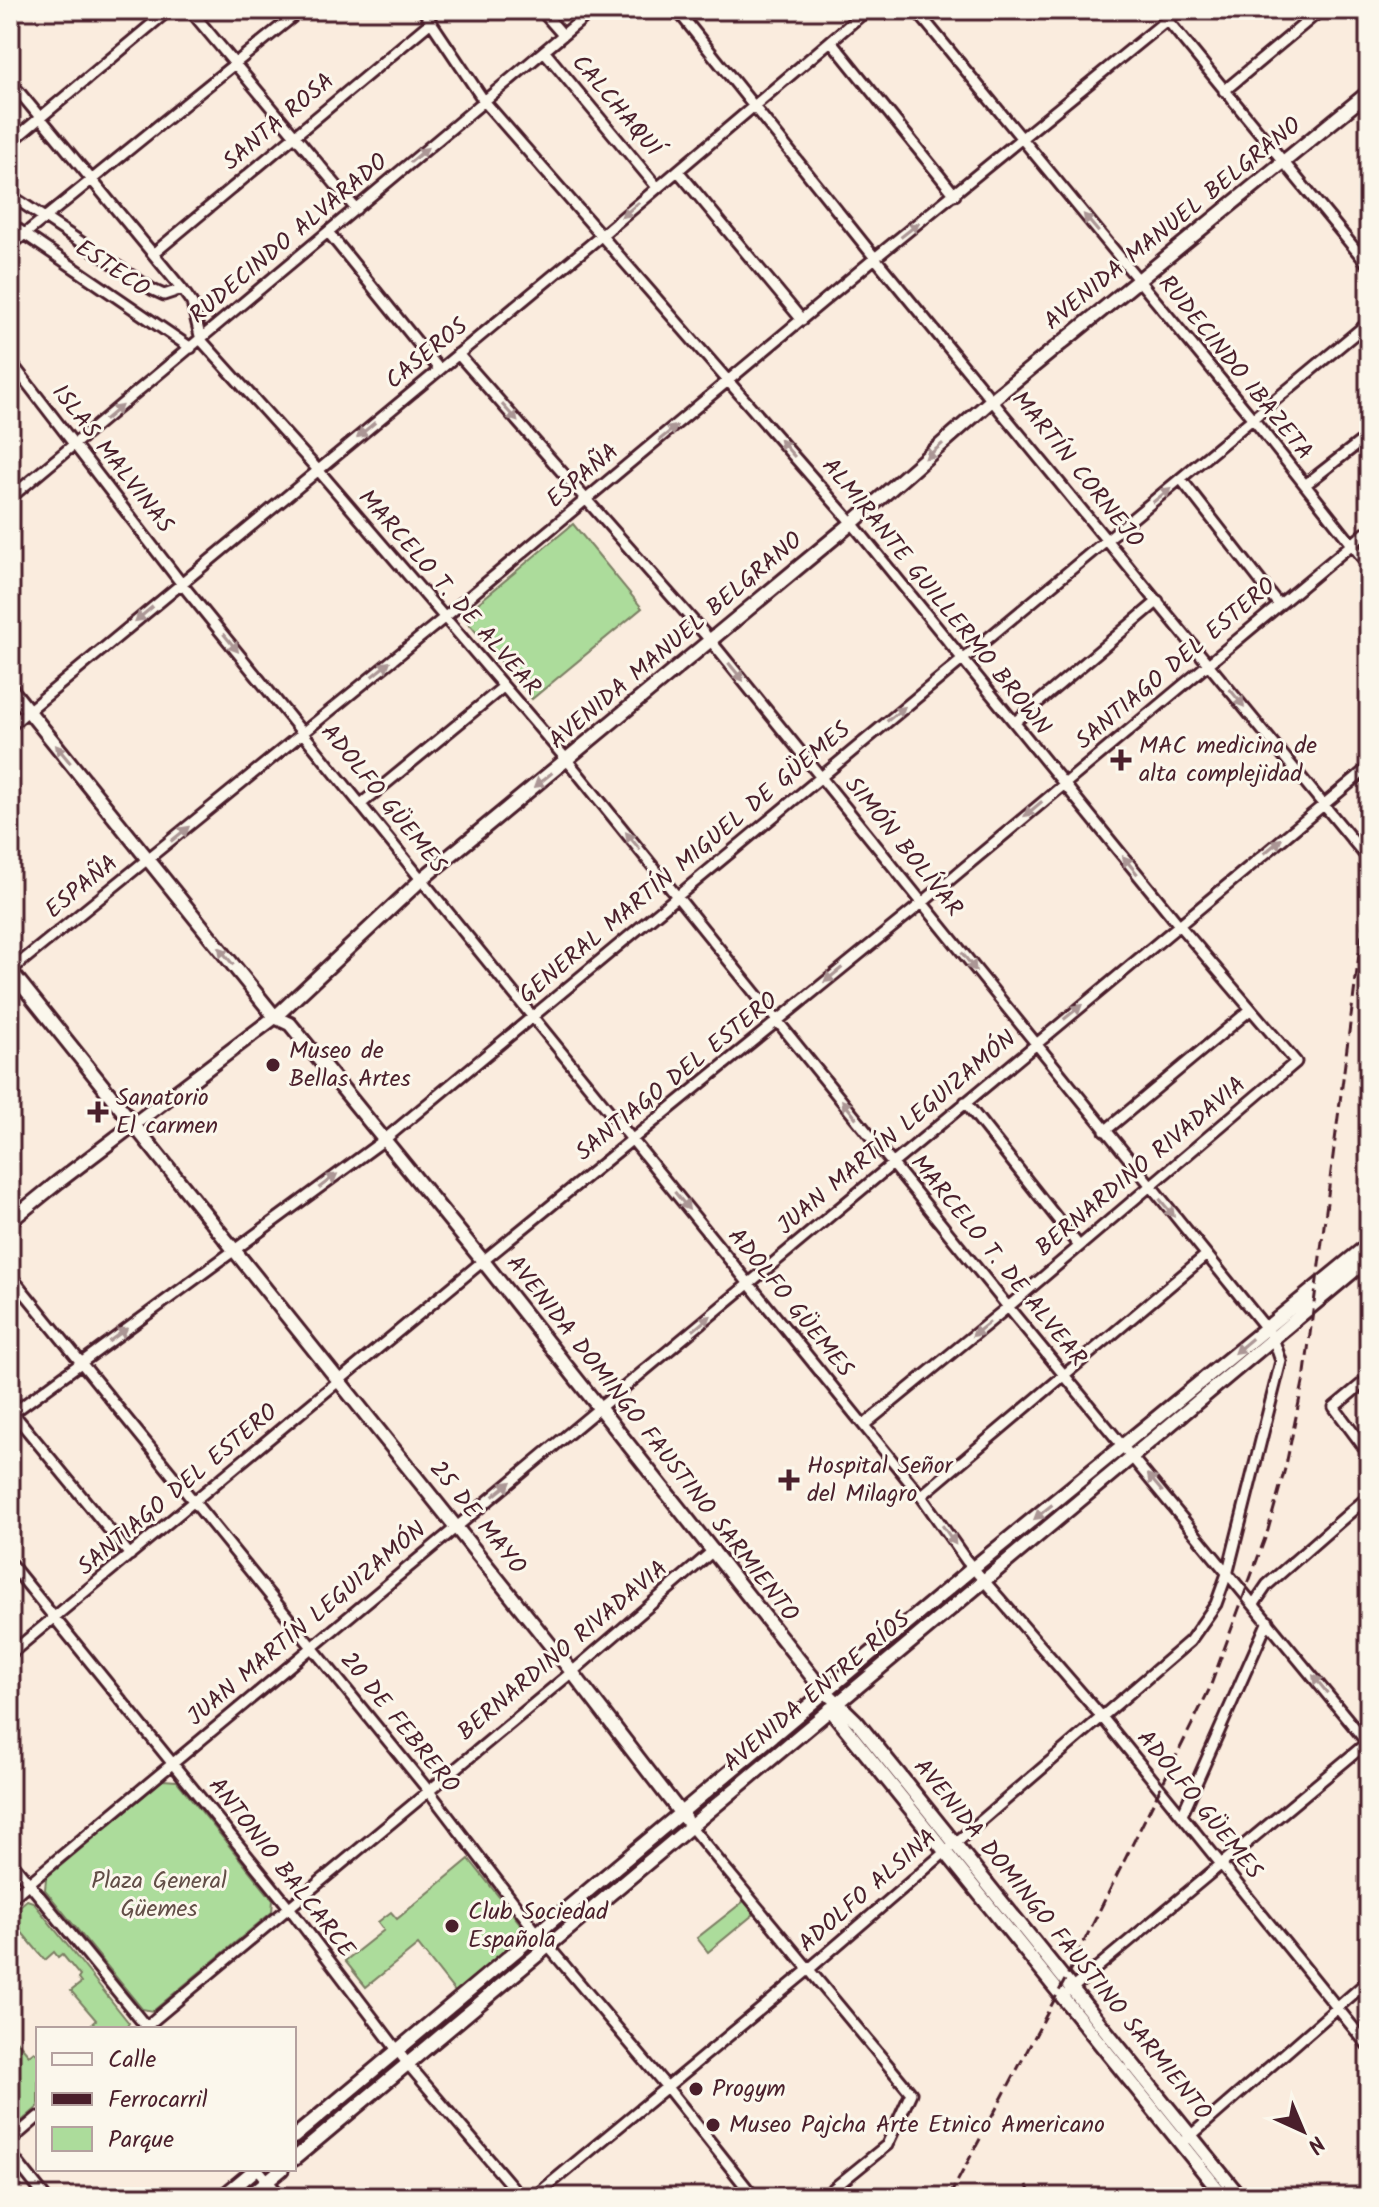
<svg xmlns="http://www.w3.org/2000/svg" width="1379" height="2207" viewBox="0 0 1379 2207" font-family="Kalam,sans-serif">
  <rect width="100%" height="100%" fill="#faecde"/>
  <filter id="ink" filterUnits="userSpaceOnUse"><feTurbulence type="fractalNoise" baseFrequency=".0125" numOctaves="2"/><feDisplacementMap in="SourceGraphic" scale="16" xChannelSelector="R" yChannelSelector="G"/><feConvolveMatrix kernelMatrix="1 2 1 2 8 2 1 2 1" color-interpolation-filters="sRGB"/></filter>
  <g filter="url(#ink)">
    <path fill="#acdc9b" stroke="#7b7e63" stroke-width="2" d="M573 524 642 608 532 699 465 619 466 613Z
      M1115 1457 1120 1462 989 1572 984 1567Z
      M970 1578 974 1583 843 1693 839 1688Z
      M820 1703 825 1708 694 1818 689 1812Z
      M163 1780 177 1781 273 1900 272 1912 153 2011 142 2009 45 1890 46 1878Z
      M677 1822 682 1827 551 1937 546 1931Z
      M469 1859 526 1931 523 1938 456 1993 418 1945 366 1987 345 1961 384 1930 378 1922 391 1912 397 1919Z
      M27 1900 33 1902 129 2023 125 2029H86L96 2020 71 1991 81 1983 78 1979 80 1976 62 1954 58 1957 54 1952 45 1960 19 1929 10 1937V1914Z
      M744 1901 754 1914 708 1952 697 1938Z
      M536 1940 541 1945 410 2055 405 2049Z
      M10 2033 29 2055 34 2051 38 2055V2107L10 2131Z
      M395 2058 400 2063 294 2152V2143Z"/>
    <g fill="none" stroke-linecap="round" stroke-linejoin="round">
      <g stroke="#4a1f2b" stroke-width="15">
        <path id="minor" d="M190 10 356 209
          M423 10 484 101 852 523 1179 925 1296 1062 1008 1307 864 1425
          M541 10 563 35
          M677 10 875 258 1369 860
          M916 10 1253 419 1369 566
          M1159 10 1369 266
          M831 41 955 195
          M544 51 657 187
          M10 81 182 289 192 303 201 340 318 470 567 760 1008 1307 1369 1745
          M1224 91 1321 10
          M10 143 169 10
          M678 171 802 320
          M10 195 153 290 164 295 182 289
          M10 224 191 348
          M328 232 439 369
          M10 246 301 10
          M153 254 431 22
          M458 354 710 640 1265 1327 1273 1338 1281 1361 1228 1571 1216 1604 1190 1641 808 1970 534 2197
          M10 361 181 583 921 1496 966 1560 1102 1717 1369 2047
          M1181 479 1279 605
          M1305 485 1369 435
          M10 498 593 10
          M1015 722 1158 601
          M10 726 602 235 867 10
          M361 804 503 687
          M10 971 444 618 875 258 1179 10
          M965 1102 1079 1246
          M1105 1131 1250 1010
          M10 1275 428 1790 537 1933 666 2086 754 2197
          M1369 1378 1334 1407 1369 1454
          M10 1413H13L384 1140 1369 322
          M13 1413 130 1555
          M921 1496 1205 1256
          M10 1563 288 1906 407 2063 521 2197
          M1254 1604 1267 1585 1369 1496
          M10 1654 483 1261 922 903 1369 530
          M1182 1815 1268 1621
          M691 1827 911 2093 887 2145 823 2197
          M10 1860 148 2029
          M10 1899 1369 767
          M1069 1991 1369 1741
          M143 2029 572 1672 714 1550
          M1187 2139 1369 1980
          M10 2141 38 2117
          M10 2153 45 2197
          M258 2169 281 2197"/>
      </g>
      <g stroke="#4a1f2b" stroke-width="18">
        <path id="major" d="M10 688 275 1017 290 1024 483 1261 818 1684 856 1721 1240 2197
          M10 970 572 1672 685 1819
          M10 1221 58 1182 275 1017 422 879 852 523 993 399 1369 92
          M830 1709 1224 2197
          M294 2137 973 1568 1369 1244
          M294 2159 1369 1258
          M222 2197 256 2169
          M248 2197 282 2169"/>
      </g>
      <use href="#minor" stroke="#fbf7ec" stroke-width="9"/>
      <use href="#major" stroke="#fbf7ec" stroke-width="12"/>
      <path stroke="#4a1f2b" stroke-width="3" stroke-dasharray="12 6" stroke-linecap="butt" d="M1027 2185 1031 2197
        M949 2197 1066 1978 1209 1690 1268 1530 1286 1465 1305 1373 1369 877"/>
    </g>
    <defs><path id="oneway-solid" d="M-6-.8H1V-3.2L6.5 0L1 3.2V.8H-6Z" transform="scale(2)"/></defs>
    <g fill="#ab9695">
      <use href="#oneway-solid" transform="translate(419 155) rotate(-40)"/>
      <use href="#oneway-solid" transform="translate(630 210) rotate(140)"/>
      <use href="#oneway-solid" transform="translate(1091 223) rotate(-130)"/>
      <use href="#oneway-solid" transform="translate(910 230) rotate(-38)"/>
      <use href="#oneway-solid" transform="translate(113 413) rotate(-40)"/>
      <use href="#oneway-solid" transform="translate(510 413) rotate(48)"/>
      <use href="#oneway-solid" transform="translate(366 430) rotate(140)"/>
      <use href="#oneway-solid" transform="translate(668 433) rotate(-39)"/>
      <use href="#oneway-solid" transform="translate(787 448) rotate(-131)"/>
      <use href="#oneway-solid" transform="translate(934 451) rotate(139)"/>
      <use href="#oneway-solid" transform="translate(1162 495) rotate(-39)"/>
      <use href="#oneway-solid" transform="translate(144 614) rotate(140)"/>
      <use href="#oneway-solid" transform="translate(231 643) rotate(51)"/>
      <use href="#oneway-solid" transform="translate(381 669) rotate(-39)"/>
      <use href="#oneway-solid" transform="translate(736 672) rotate(51)"/>
      <use href="#oneway-solid" transform="translate(1237 698) rotate(51)"/>
      <use href="#oneway-solid" transform="translate(896 714) rotate(-39)"/>
      <use href="#oneway-solid" transform="translate(63 754) rotate(-129)"/>
      <use href="#oneway-solid" transform="translate(543 780) rotate(141)"/>
      <use href="#oneway-solid" transform="translate(1033 809) rotate(140)"/>
      <use href="#oneway-solid" transform="translate(180 834) rotate(-39)"/>
      <use href="#oneway-solid" transform="translate(633 841) rotate(-129)"/>
      <use href="#oneway-solid" transform="translate(1273 846) rotate(-40)"/>
      <use href="#oneway-solid" transform="translate(1130 865) rotate(-129)"/>
      <use href="#oneway-solid" transform="translate(226 956) rotate(-129)"/>
      <use href="#oneway-solid" transform="translate(969 962) rotate(52)"/>
      <use href="#oneway-solid" transform="translate(833 975) rotate(141)"/>
      <use href="#oneway-solid" transform="translate(1073 1012) rotate(-39)"/>
      <use href="#oneway-solid" transform="translate(849 1109) rotate(-128)"/>
      <use href="#oneway-solid" transform="translate(328 1181) rotate(-37)"/>
      <use href="#oneway-solid" transform="translate(682 1201) rotate(51)"/>
      <use href="#oneway-solid" transform="translate(1167 1208) rotate(51)"/>
      <use href="#oneway-solid" transform="translate(702 1323) rotate(-40)"/>
      <use href="#oneway-solid" transform="translate(981 1329) rotate(141)"/>
      <use href="#oneway-solid" transform="translate(118 1335) rotate(-36)"/>
      <use href="#oneway-solid" transform="translate(1243 1346) rotate(140)"/>
      <use href="#oneway-solid" transform="translate(1155 1483) rotate(-130)"/>
      <use href="#oneway-solid" transform="translate(502 1489) rotate(-39)"/>
      <use href="#oneway-solid" transform="translate(1043 1512) rotate(141)"/>
      <use href="#oneway-solid" transform="translate(949 1535) rotate(55)"/>
      <use href="#oneway-solid" transform="translate(1320 1684) rotate(-129)"/>
    </g>
  </g>
  <g fill="#4a1f2b" stroke="#fbf7ec" stroke-width="3">
    <path d="M1117 748h8v8h8v8h-8v8h-8v-8h-8v-8h8z"/>
    <circle cx="273" cy="1065" r="8"/>
    <path d="M94 1100h8v8h8v8h-8v8h-8v-8h-8v-8h8z"/>
    <path d="M785 1468h8v8h8v8h-8v8h-8v-8h-8v-8h8z"/>
    <circle cx="452" cy="1926" r="8"/>
    <circle cx="696" cy="2089" r="8"/>
    <circle cx="713" cy="2125" r="8"/>
  </g>
  <g text-anchor="middle" dominant-baseline="central" stroke-width="6" stroke-linejoin="round" paint-order="stroke">
    <g font-size="24" fill="#4a1f2b" stroke="#fbf7ec">
      <text transform="translate(616 106) rotate(50)">CALCHAQUÍ</text>
      <text transform="translate(279 122) rotate(-40)">SANTA ROSA</text>
      <text transform="translate(1173 224) rotate(-39)">AVENIDA MANUEL BELGRANO</text>
      <text transform="translate(289 239) rotate(-40)">RUDECINDO ALVARADO</text>
      <text transform="translate(112 269) rotate(34)">ESTECO</text>
      <text transform="translate(427 354) rotate(-39)">CASEROS</text>
      <text transform="translate(1235 368) rotate(51)">RUDECINDO IBAZETA</text>
      <text transform="translate(112 459) rotate(52)">ISLAS MALVINAS</text>
      <text transform="translate(1077 470) rotate(51)">MARTÍN CORNEJO</text>
      <text transform="translate(583 476) rotate(-40)">ESPAÑA</text>
      <text transform="translate(449 593) rotate(49)">MARCELO T. DE ALVEAR</text>
      <text transform="translate(936 597) rotate(51)">ALMIRANTE GUILLERMO BROWN</text>
      <text transform="translate(676 641) rotate(-40)">AVENIDA MANUEL BELGRANO</text>
      <text transform="translate(1176 664) rotate(-40)">SANTIAGO DEL ESTERO</text>
      <text transform="translate(383 799) rotate(51)">ADOLFO GÜEMES</text>
      <text transform="translate(903 847) rotate(51)">SIMÓN BOLÍVAR</text>
      <text transform="translate(685 863) rotate(-40)">GENERAL MARTÍN MIGUEL DE GÜEMES</text>
      <text transform="translate(82 887) rotate(-39)">ESPAÑA</text>
      <text transform="translate(677 1077) rotate(-39)">SANTIAGO DEL ESTERO</text>
      <text transform="translate(897 1133) rotate(-40)">JUAN MARTÍN LEGUIZAMÓN</text>
      <text transform="translate(1141 1167) rotate(-40)">BERNARDINO RIVADAVIA</text>
      <text transform="translate(998 1261) rotate(51)">MARCELO T. DE ALVEAR</text>
      <text transform="translate(790 1303) rotate(51)">ADOLFO GÜEMES</text>
      <text transform="translate(652 1439) rotate(52)">AVENIDA DOMINGO FAUSTINO SARMIENTO</text>
      <text transform="translate(178 1490) rotate(-40)">SANTIAGO DEL ESTERO</text>
      <text transform="translate(477 1518) rotate(51)">25 DE MAYO</text>
      <text transform="translate(307 1624) rotate(-40)">JUAN MARTÍN LEGUIZAMÓN</text>
      <text transform="translate(563 1651) rotate(-40)">BERNARDINO RIVADAVIA</text>
      <text transform="translate(817 1692) rotate(-40)">AVENIDA ENTRE RÍOS</text>
      <text transform="translate(399 1723) rotate(51)">20 DE FEBRERO</text>
      <text transform="translate(1199 1805) rotate(51)">ADOLFO GÜEMES</text>
      <text transform="translate(281 1868) rotate(52)">ANTONIO BALCARCE</text>
      <text transform="translate(868 1891) rotate(-41)">ADOLFO ALSINA</text>
      <text transform="translate(1062 1940) rotate(51)">AVENIDA DOMINGO FAUSTINO SARMIENTO</text>
    </g>
    <g font-size="24" fill="#4a1f2b" stroke="#fbf7ec" text-anchor="start">
      <text x="1139" y="746">MAC medicina de<tspan x="1139" dy="28">alta complejidad</tspan></text>
      <text x="289" y="1051">Museo de<tspan x="289" dy="28">Bellas Artes</tspan></text>
      <text x="116" y="1098">Sanatorio<tspan x="116" dy="28">El carmen</tspan></text>
      <text x="807" y="1466">Hospital Señor<tspan x="807" dy="28">del Milagro</tspan></text>
      <text x="468" y="1912">Club Sociedad<tspan x="468" dy="28">Española</tspan></text>
      <text x="712" y="2089">Progym</text>
      <text x="729" y="2125">Museo Pajcha Arte Etnico Americano</text>
    </g>
    <g font-size="24" fill="#624e47" stroke="#fbf7ec">
      <text x="159" y="1881">Plaza General<tspan x="159" dy="28">Güemes</tspan></text>
    </g>
  </g>
  <rect width="1379" height="2207" fill="none" stroke="#fbf7ec" stroke-width="40"/>
  <rect x="20" y="20" width="1339" height="2167" fill="none" stroke="#4a1f2b" stroke-width="3" filter="url(#ink)"/>
  <rect x="36" y="2027" width="260" height="144" fill="#fbf7ec" stroke="#b4a19f" stroke-width="2"/>
  <rect x="52" y="2053" width="40" height="12" fill="#fbf7ec" stroke="#b4a19f" stroke-width="2"/>
  <text x="108" y="2067" font-size="24" fill="#4a1f2b">Calle</text>
  <rect x="52" y="2093" width="40" height="12" fill="#4a1f2b" stroke="#b4a19f" stroke-width="2"/>
  <text x="108" y="2107" font-size="24" fill="#4a1f2b">Ferrocarril</text>
  <rect x="52" y="2127" width="40" height="24" fill="#acdc9b" stroke="#b4a19f" stroke-width="2"/>
  <text x="108" y="2147" font-size="24" fill="#4a1f2b">Parque</text>
  <g transform="translate(1303 2131) rotate(136)" stroke="#fbf7ec" stroke-width="6" paint-order="stroke">
  <path d="M0-6L14 30L0 20L-14 30Z" fill="#4a1f2b"/>
  <text y="-12" font-size="22" font-weight="bold" text-anchor="middle" fill="#4a1f2b">N</text>
  </g>
</svg>
